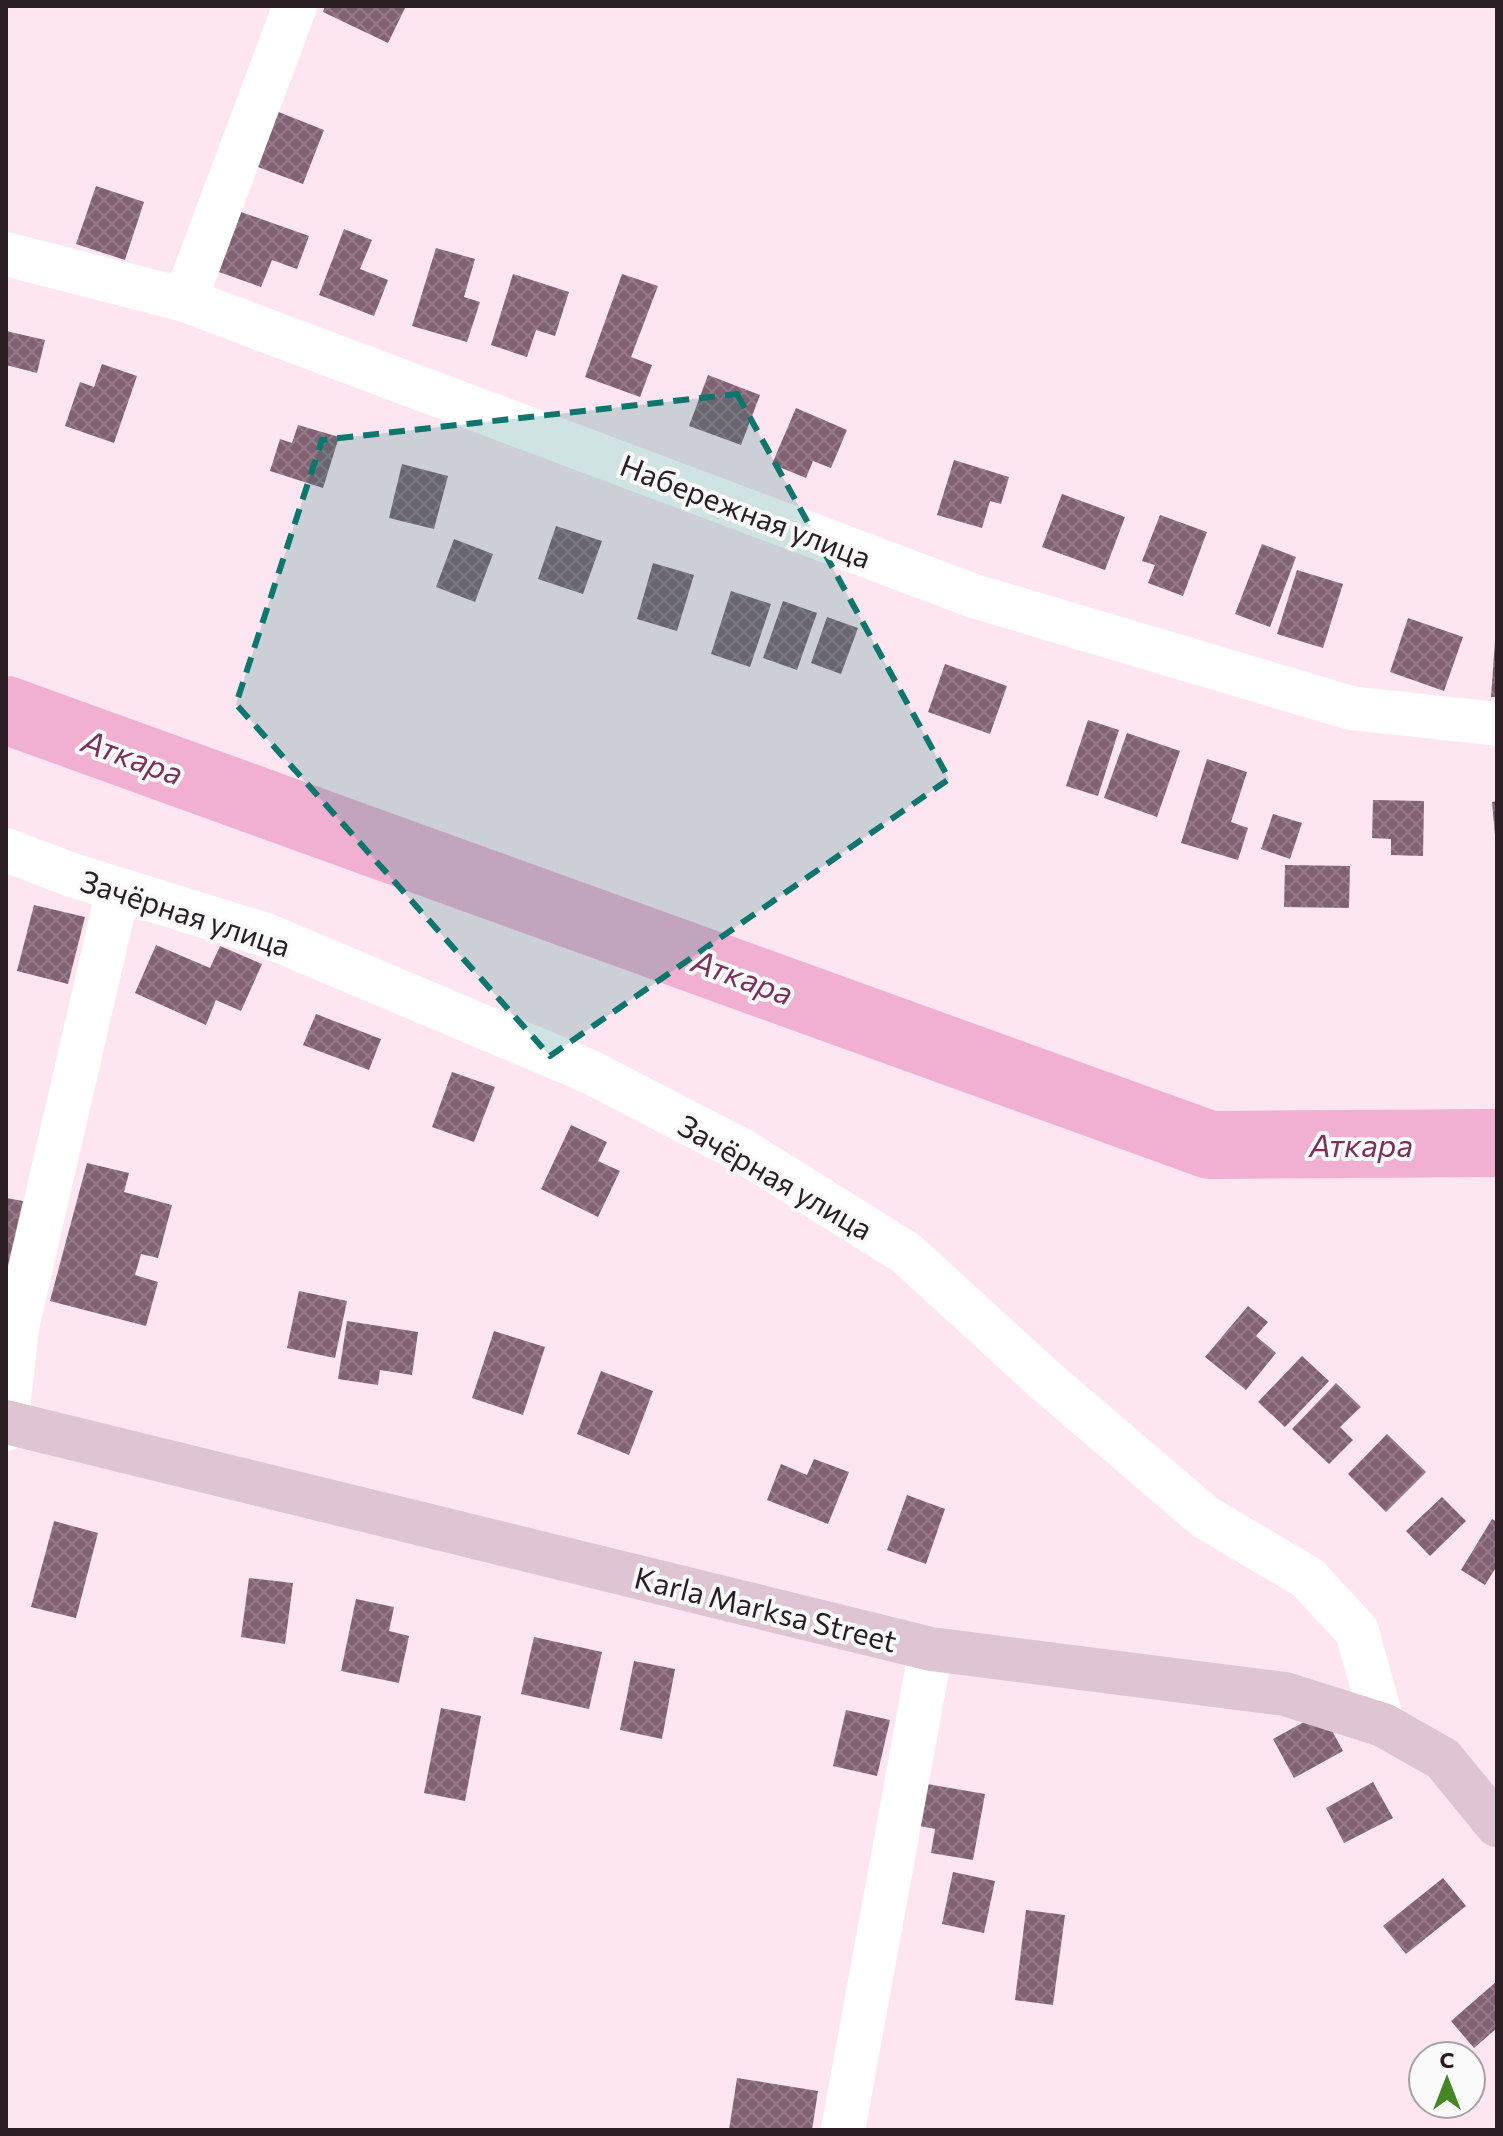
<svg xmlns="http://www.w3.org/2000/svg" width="1503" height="2136" viewBox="0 0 1503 2136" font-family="Commissioner,sans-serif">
  <defs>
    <pattern id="building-cross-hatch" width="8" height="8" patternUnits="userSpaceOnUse" patternTransform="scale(2)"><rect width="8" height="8" fill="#826172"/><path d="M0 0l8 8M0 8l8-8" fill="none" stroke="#947c88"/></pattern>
  </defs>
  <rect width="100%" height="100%" fill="#fde5f1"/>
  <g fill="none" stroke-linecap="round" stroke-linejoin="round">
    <path stroke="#f1b0d2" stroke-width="68" d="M6 710 1210 1145 1497 1143"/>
  </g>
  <path fill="url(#building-cross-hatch)" d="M325 6H406L388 43 323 12Z
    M271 109 324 130 303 184 250 164Z
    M96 186 144 202 125 260 76 244Z
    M241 212 309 236 297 269 272 260 261 287 219 272Z
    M344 229 372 240 360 269 388 280 374 316 319 295Z
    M436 248 475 259 464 297 480 302 467 342 412 326Z
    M513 274 569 292 555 336 536 330 527 357 491 345Z
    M622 274 658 286 631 357 652 365 640 397 585 377Z
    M6 331 45 340 37 373 6 365Z
    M102 364 137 376 114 443 65 426 80 382 94 387Z
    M708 375 760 395 741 445 689 426Z
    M796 408 847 430 831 468 813 461 806 478 772 464Z
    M298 425 339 437 323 488 270 471 280 439 292 443Z
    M954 460 1009 477 1001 504 990 501 982 528 937 515Z
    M402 464 448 476 434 529 389 518Z
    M1062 494 1125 517 1105 570 1042 547Z
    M1160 515 1207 532 1183 596 1148 583 1155 565 1142 561Z
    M556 526 602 541 583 594 538 579Z
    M454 539 493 554 475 602 436 587Z
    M1262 544 1296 557 1270 627 1235 614Z
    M653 563 694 575 677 631 637 619Z
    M1297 570 1343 584 1323 648 1277 634Z
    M731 591 771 604 750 667 711 654Z
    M783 601 817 613 797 670 763 658Z
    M827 617 858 628 841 674 811 663Z
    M1408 618 1463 637 1444 691 1390 672Z
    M1495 641H1497V697H1491Z
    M945 664 1007 686 990 734 928 712Z
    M1088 720 1119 730 1098 796 1066 786Z
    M1127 733 1180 751 1157 817 1104 798Z
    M1207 759 1247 772 1231 822 1248 828 1238 860 1181 843Z
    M1373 800 1424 801 1423 856 1391 855V839L1372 838Z
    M1497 801V835H1495L1492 802Z
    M1273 814 1302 823 1290 859 1261 849Z
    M1285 865 1350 866 1349 908 1284 907Z
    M34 905 85 917 68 984 17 971Z
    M156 945 210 968 220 946 262 964 241 1011 216 1000 206 1025 135 993Z
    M316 1014 381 1039 369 1070 303 1045Z
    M452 1072 495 1087 474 1142 432 1127Z
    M571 1125 607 1142 598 1161 620 1171 598 1217 541 1189Z
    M87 1163 129 1173 124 1192 172 1205 158 1258 141 1254 135 1275 158 1282 146 1326 50 1301Z
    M6 1198 23 1201 7 1270H6Z
    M299 1291 347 1301 335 1358 287 1348Z
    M1248 1306 1268 1322 1256 1336 1276 1353 1246 1390 1205 1357Z
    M347 1321 418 1332 412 1375 380 1370 378 1385 338 1379Z
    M494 1331 545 1347 523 1415 472 1398Z
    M1302 1356 1329 1381 1285 1427 1258 1402Z
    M601 1371 653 1391 629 1455 577 1434Z
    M1336 1383 1361 1407 1340 1427 1353 1440 1329 1464 1292 1429Z
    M1387 1434 1426 1472 1386 1512 1348 1474Z
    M814 1459 849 1472 828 1524 767 1500 781 1464 807 1475Z
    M907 1495 945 1509 926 1564 887 1550Z
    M1442 1497 1466 1521 1430 1556 1406 1531Z
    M1492 1519 1497 1522V1571L1495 1569 1485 1585 1461 1570Z
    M54 1521 98 1533 76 1618 31 1607Z
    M249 1578 293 1583 285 1644 241 1637Z
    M356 1599 394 1607 389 1631 409 1636 399 1683 341 1671Z
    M534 1637 602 1652 589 1709 521 1694Z
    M634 1661 675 1669 662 1739 620 1730Z
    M441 1708 481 1716 465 1801 424 1793Z
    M846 1710 890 1720 877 1776 833 1766Z
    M1322 1712 1343 1751 1294 1778 1273 1739Z
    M1373 1782 1393 1818 1344 1843 1326 1808Z
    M927 1784 985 1794 973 1860 931 1853 935 1829 920 1826Z
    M953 1872 995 1881 984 1933 942 1924Z
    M1443 1878 1466 1906 1406 1954 1383 1926Z
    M1026 1910 1065 1915 1053 2005 1015 2000Z
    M1497 1981V2028L1474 2048 1451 2021Z
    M737 2078 818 2091 812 2130H729Z"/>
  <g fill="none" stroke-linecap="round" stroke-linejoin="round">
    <path stroke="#fff" stroke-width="44" d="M6 254 185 300 974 596 1351 708 1497 724
      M185 300 295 6
      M6 850 72 875 266 935 588 1071 743 1151 906 1253 1046 1381 1205 1517 1308 1578 1357 1631 1383 1725
      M6 1429 17 1327 118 890
      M843 2130 931 1649"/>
    <path stroke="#dfc4d4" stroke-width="44" d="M6 1422 931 1649 1285 1694 1383 1725 1443 1759 1497 1825"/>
  </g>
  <path fill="#0f766e" fill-opacity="0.2" stroke="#0f766e" stroke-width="6" stroke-dasharray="16 10" stroke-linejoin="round" d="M737 394 949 779 550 1056 236 704 322 440Z"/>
  <g text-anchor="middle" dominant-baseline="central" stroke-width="8" stroke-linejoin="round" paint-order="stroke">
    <g font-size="30" fill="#2b1d24" stroke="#fafafa">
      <text transform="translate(746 510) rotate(21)">Набережная улица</text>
      <text transform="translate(186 912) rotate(18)">Зачёрная улица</text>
      <text transform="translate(776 1176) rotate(30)">Зачёрная улица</text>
      <text transform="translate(766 1608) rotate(14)">Karla Marksa Street</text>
    </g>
    <g font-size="32" font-style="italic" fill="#7b305c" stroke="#fafafa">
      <text transform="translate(133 756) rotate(20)">Аткара</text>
      <text transform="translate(743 976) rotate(20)">Аткара</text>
      <text x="1361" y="1144">Аткара</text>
    </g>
  </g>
  <rect width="1503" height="2136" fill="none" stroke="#2b1d24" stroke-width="16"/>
  <g transform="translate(1447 2080)"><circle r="38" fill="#fafafa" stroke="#a7a2a4" stroke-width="2"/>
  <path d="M0-6L14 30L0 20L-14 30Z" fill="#478625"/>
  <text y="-12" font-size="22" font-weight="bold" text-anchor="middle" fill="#2b1d24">С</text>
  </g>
</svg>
